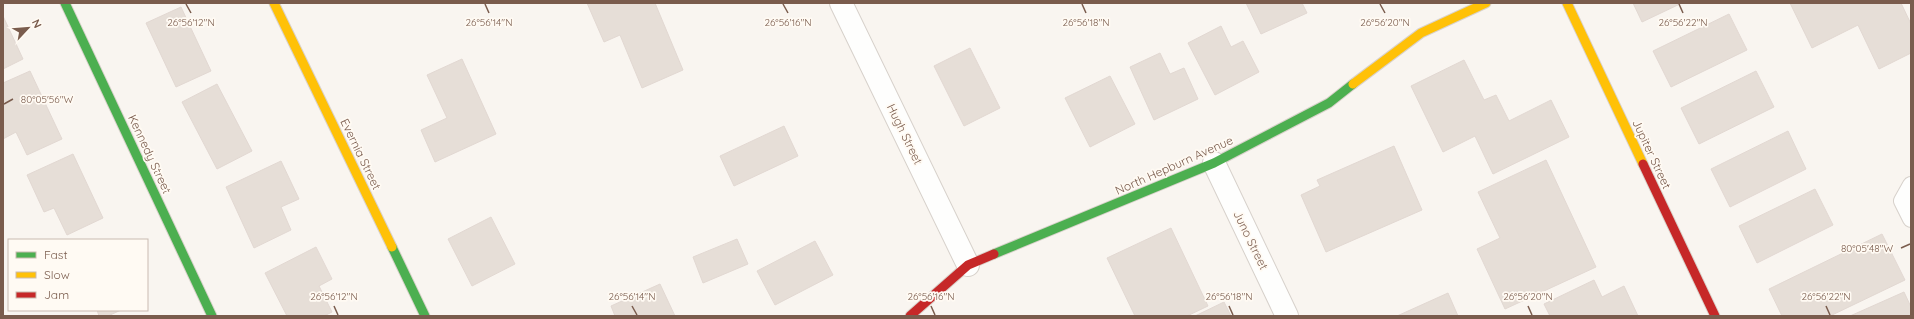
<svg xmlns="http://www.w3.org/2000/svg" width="1914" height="319" viewBox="0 0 1914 319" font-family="Quicksand,sans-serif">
  <rect width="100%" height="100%" fill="#f9f5f0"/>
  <path fill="#e6ded7" stroke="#e2d8d2" d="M587 3H655L683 70 642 88 620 35 604 42Z
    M1246 3H1302L1307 13 1261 34Z
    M1633 3H1682L1642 22Z
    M1790 3H1901L1911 24V53L1879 69 1858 25 1812 48Z
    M181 7 211 71 176 87 146 23Z
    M1729 14 1747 50 1671 87 1653 51Z
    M3 16 23 59 3 69Z
    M1221 26 1231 47 1243 41 1259 72 1215 95 1188 43Z
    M970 48 1000 108 964 126 934 66Z
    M1160 53 1170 74 1184 68 1198 99 1154 120 1130 67Z
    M462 59 496 134 435 162 421 130 447 118 427 75Z
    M1464 60 1484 100 1496 95 1509 121 1551 100 1569 137 1493 174 1475 136 1443 152 1411 86Z
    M30 71 62 139 27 155 16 132 3 139V105L6 104 3 99V83Z
    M1756 71 1774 107 1699 144 1681 108Z
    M1110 76 1135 124 1090 147 1065 98Z
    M217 84 252 151 217 169 182 102Z
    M784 126 798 156 734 186 720 156Z
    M1788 131 1806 169 1730 207 1711 169Z
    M1394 146 1422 210 1326 252 1301 195 1320 186 1317 180Z
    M73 154 103 218 67 235 54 208 44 212 27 175Z
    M1546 160 1596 267 1505 309 1477 249 1500 238 1478 192Z
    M281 161 299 199 281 207 291 230 254 248 226 187Z
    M1815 189 1833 225 1757 263 1739 226Z
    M491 217 515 264 472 286 448 239Z
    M1171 228 1208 306 1187 316H1135L1107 258Z
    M1882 234 1905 280 1830 316H1782L1769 289Z
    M737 239 748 264 703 283 693 257Z
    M815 241 833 275 775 305 757 271Z
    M316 247 332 279 319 286 332 312 324 316H287L265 273Z
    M1594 280 1602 297 1624 286 1638 316H1550L1544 304Z
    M660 284 675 316H615L611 306Z
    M1904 292 1911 307V316H1850Z
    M1448 293 1458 316H1397Z
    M1224 302 1231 316H1195Z
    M97 310H121L108 316H99Z"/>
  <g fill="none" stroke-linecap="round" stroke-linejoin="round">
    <g stroke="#d7d1cb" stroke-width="18">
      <path id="lane" d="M1911 185 1902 201 1911 219"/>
    </g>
    <g stroke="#d7d1cb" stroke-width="24">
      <path id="street" d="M841 3 968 265
        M1214 163 1287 316"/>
    </g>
    <g stroke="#d9d2cb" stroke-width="11">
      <path id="fast" d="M65 3 212 316
        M392 247 425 316
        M994 254 1214 163 1329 103 1353 84"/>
    </g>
    <g stroke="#d9d2cb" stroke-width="11">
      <path id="slow" d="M274 3 392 247
        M1567 3 1643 164
        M1353 84 1421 33 1486 3"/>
    </g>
    <g stroke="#d9d2cb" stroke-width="11">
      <path id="jam" d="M1643 164 1715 316
        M910 316 968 265 994 254"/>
    </g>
    <use href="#lane" stroke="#fefefd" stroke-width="16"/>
    <use href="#street" stroke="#fefefd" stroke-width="22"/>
    <use href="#fast" stroke="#4caf50" stroke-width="9"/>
    <use href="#slow" stroke="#ffc107" stroke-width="9"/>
    <use href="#jam" stroke="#c62828" stroke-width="9"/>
  </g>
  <path fill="none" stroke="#7a5c4d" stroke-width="1.5" d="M186 4 191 13M485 4 489 13M783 4 788 13M1082 4 1086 13M1380 4 1385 13M1679 4 1683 13M4 104 13 99M1901 248 1910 244M334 306 338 315M632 306 637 315M931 306 935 315M1229 306 1233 315M1528 306 1532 315M1826 306 1830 315"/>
  <g text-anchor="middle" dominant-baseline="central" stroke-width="3.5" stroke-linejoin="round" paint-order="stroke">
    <g font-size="12" fill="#7a5c4d" stroke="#fffaf3">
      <text transform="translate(905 134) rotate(64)">Hugh Street</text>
      <text transform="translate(150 154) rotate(65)">Kennedy Street</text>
      <text transform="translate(361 154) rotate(64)">Evernia Street</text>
      <text transform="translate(1652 154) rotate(65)">Jupiter Street</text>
      <text transform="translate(1174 165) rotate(-24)">North Hepburn Avenue</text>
      <text transform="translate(1251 240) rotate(64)">Juno Street</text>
    </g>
  </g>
  <g font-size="10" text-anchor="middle" fill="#7a5c4d" stroke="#fffaf3" stroke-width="3.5" stroke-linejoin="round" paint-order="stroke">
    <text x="191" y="26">26°56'12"N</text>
    <text x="489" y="26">26°56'14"N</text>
    <text x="788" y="26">26°56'16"N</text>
    <text x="1086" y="26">26°56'18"N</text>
    <text x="1385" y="26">26°56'20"N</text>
    <text x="1683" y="26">26°56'22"N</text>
    <text x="47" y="103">80°05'56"W</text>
    <text x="1867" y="252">80°05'48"W</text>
    <text x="334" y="300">26°56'12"N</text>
    <text x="632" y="300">26°56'14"N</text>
    <text x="931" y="300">26°56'16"N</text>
    <text x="1229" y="300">26°56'18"N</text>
    <text x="1528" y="300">26°56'20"N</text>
    <text x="1826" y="300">26°56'22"N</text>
  </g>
  <rect width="1914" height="319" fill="none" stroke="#7a5c4d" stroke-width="8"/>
  <rect x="8" y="239" width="140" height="72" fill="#fffaf3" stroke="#cabbb1"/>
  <rect x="16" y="252" width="20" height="6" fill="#4caf50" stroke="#cabbb1"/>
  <text x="44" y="259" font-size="12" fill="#7a5c4d">Fast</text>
  <rect x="16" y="272" width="20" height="6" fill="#ffc107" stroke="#cabbb1"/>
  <text x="44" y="279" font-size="12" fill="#7a5c4d">Slow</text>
  <rect x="16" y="292" width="20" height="6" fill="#c62828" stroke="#cabbb1"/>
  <text x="44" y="299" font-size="12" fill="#7a5c4d">Jam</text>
  <g transform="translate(28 28) rotate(64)" stroke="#fffaf3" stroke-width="3" paint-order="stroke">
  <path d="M0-3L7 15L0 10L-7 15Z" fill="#7a5c4d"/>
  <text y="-6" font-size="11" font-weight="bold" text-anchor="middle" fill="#7a5c4d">N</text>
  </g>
</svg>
